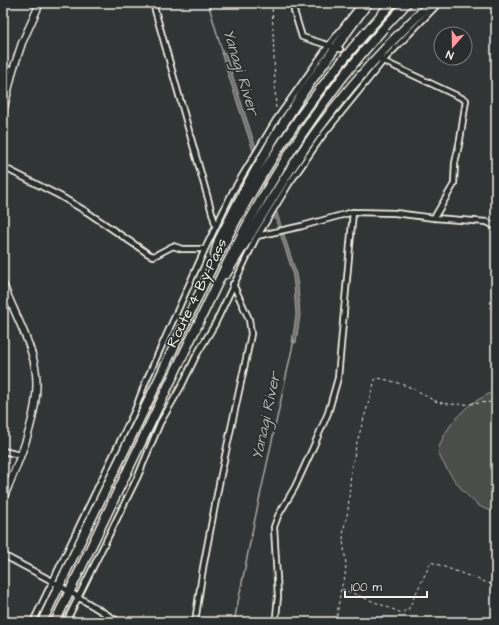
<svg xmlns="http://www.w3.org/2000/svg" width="499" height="625" viewBox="0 0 499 625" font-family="'Architects Daughter',sans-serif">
  <rect width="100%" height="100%" fill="#323535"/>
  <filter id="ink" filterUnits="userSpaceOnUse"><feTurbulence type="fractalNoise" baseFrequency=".025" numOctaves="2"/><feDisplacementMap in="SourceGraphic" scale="8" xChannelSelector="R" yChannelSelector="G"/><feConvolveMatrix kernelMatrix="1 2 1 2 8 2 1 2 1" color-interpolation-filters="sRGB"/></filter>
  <g filter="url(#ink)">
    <path fill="#4b4d4c" stroke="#a09f9a" d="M496 390V511C490 510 486 510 481 507 465 497 444 468 438 452 442 433 458 413 474 402 481 398 489 394 496 390Z"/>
    <path fill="#727370" stroke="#a6a5a0" d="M225 52 295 269 298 285 300 315 296 343 292 342 296 315 294 285 292 270 221 53Z"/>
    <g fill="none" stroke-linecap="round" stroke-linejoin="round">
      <path stroke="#a6a5a0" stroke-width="1.5" d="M208 3 223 54
        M234 622 253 528 294 340"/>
      <path stroke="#4f5150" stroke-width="4.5" stroke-dasharray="4.5 2" stroke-linecap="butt" d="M340 49 372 58"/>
      <g stroke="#f4f1e8" stroke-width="5.5">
        <path id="service" d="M3 67 12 69"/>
      </g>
      <g stroke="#f4f1e8" stroke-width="8">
        <path id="minor" d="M153 3 216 227
          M294 3V11L302 37 340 49
          M381 60 466 100 460 140 455 163 454 184 434 218
          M3 167 60 196 87 212 150 255 154 256 173 246 182 249H205
          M257 236 302 226 353 212 395 213 434 218 487 222 496 227
          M3 451 20 455
          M3 555 52 581 119 622
          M33 622 135 410 146 381 205 249 233 191 276 120 329 45 362 3
          M66 622 138 476 160 423 182 385 196 356 215 324 255 240 289 184 323 135 383 61 439 3
          M195 622 203 568 220 479 246 359 251 334 249 319 233 284
          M274 622 276 617 278 596 274 527 278 516 295 487 312 450 328 413 338 378 353 212"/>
      </g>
      <g stroke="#f4f1e8" stroke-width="9">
        <path id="tertiary" d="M3 112 13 70 22 43 40 3
          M3 284C13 310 30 340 35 367 43 408 19 461 3 499"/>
      </g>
      <g stroke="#f4f1e8" stroke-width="11">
        <path id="trunk" d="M215 254 219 240 246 187 274 138 304 91 368 3
          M226 274C247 241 267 206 288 173 328 110 377 53 431 3
          M42 622C80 541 120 460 159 379 185 324 210 268 239 215 281 138 333 67 392 3
          M55 622 223 272C270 175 332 81 407 3"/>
      </g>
      <path stroke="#f4f1e8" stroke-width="1" stroke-dasharray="3 3" stroke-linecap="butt" d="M272 3 276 111
        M342 589 402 613 406 610H408L431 562 496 586
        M336 622 341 588 345 577 346 564 343 540 344 528 348 511 351 471 357 442 375 380 377 378C390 380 402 384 414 389 423 393 431 401 442 403 458 406 476 403 492 402L496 379"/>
      <use href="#service" stroke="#2a2d2e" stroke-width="2.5"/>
      <use href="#minor" stroke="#2a2d2e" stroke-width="4.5"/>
      <use href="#tertiary" stroke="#2a2d2e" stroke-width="6"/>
      <use href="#trunk" stroke="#2a2d2e" stroke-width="8"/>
    </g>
  </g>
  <g text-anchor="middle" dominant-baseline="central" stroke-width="3.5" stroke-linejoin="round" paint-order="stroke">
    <g font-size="15" fill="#f4f1e8" stroke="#2a2d2e">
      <text transform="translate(197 293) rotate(-64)">Route 4 By-Pass</text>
    </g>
    <g font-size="16" font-style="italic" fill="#b3b2ac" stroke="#2a2d2e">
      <text transform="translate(241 72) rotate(73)">Yanagi River</text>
      <text transform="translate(266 416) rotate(-78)">Yanagi River</text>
    </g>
  </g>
  <rect width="499" height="625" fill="none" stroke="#2a2d2e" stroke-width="16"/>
  <rect x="8" y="8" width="483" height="609" fill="none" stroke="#f4f1e8" stroke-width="1.5" filter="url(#ink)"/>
  <g transform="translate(453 46) rotate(200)"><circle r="19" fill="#2a2d2e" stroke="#7b7b78"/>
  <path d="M0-3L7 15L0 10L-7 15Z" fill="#ff9aa2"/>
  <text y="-6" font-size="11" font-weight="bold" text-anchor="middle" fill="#f4f1e8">N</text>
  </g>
  <path d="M345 591v6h82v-6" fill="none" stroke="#f4f1e8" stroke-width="2"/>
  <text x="351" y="591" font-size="12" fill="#f4f1e8" stroke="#2a2d2e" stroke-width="3" paint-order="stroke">100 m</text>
</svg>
